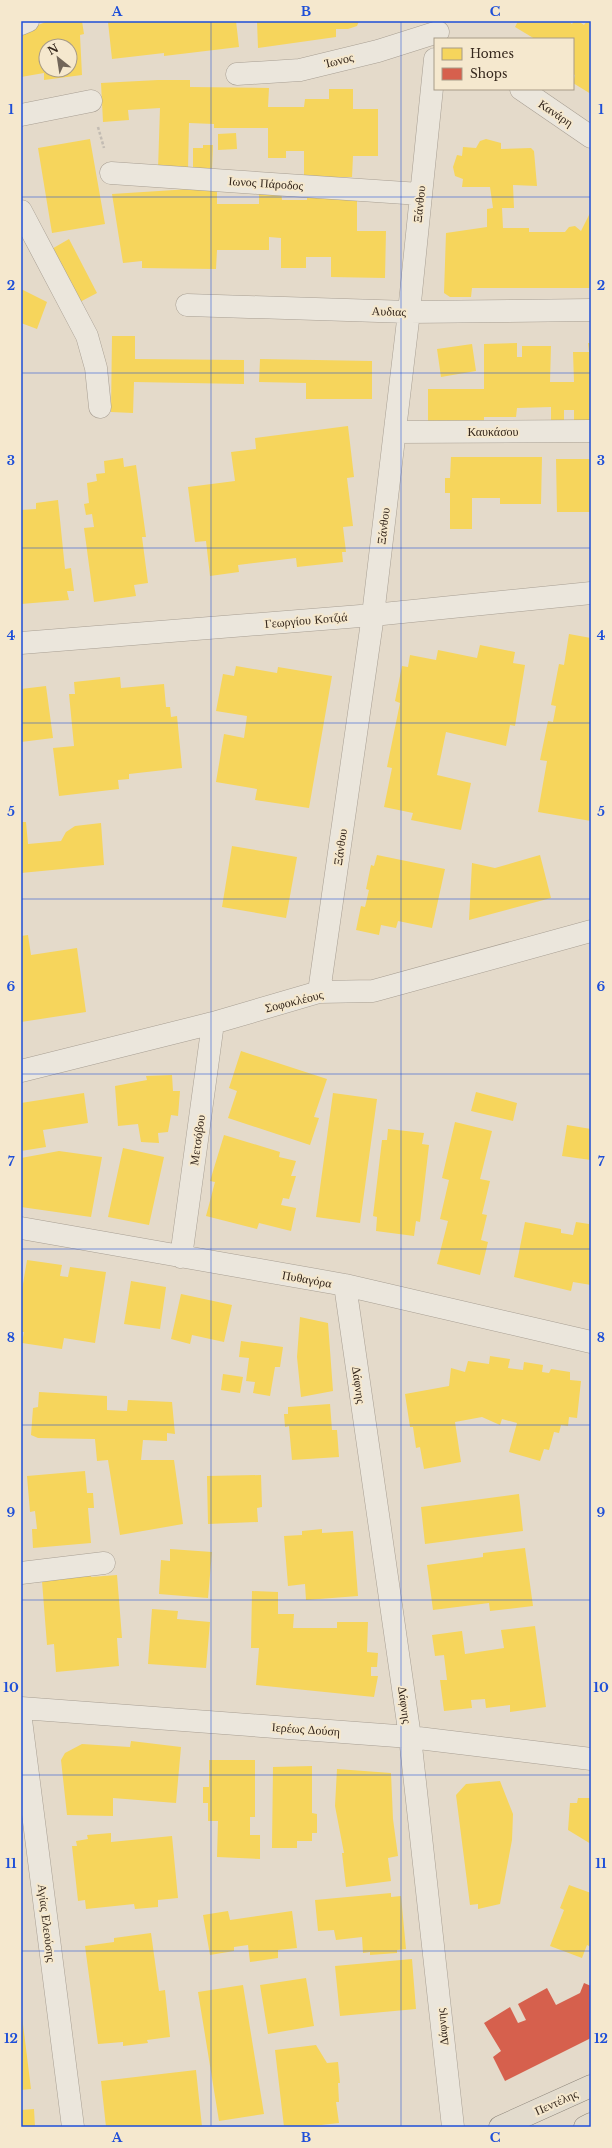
<svg xmlns="http://www.w3.org/2000/svg" width="612" height="2148" viewBox="0 0 612 2148" font-family="'Libre Baskerville',serif">
  <rect width="100%" height="100%" fill="#e4daca"/>
  <path fill="#f6d55c" fill-rule="evenodd" d="M48 21H82L84 34 80 35 82 75 44 80V73L21 77V32ZM46 46H70V70H46Z
    M121 21H236L239 47 164 56V53L112 59 108 22Z
    M257 21H359L357 26 348 29H336V37L258 48Z
    M518 21H568L572 24 574 21H578L584 25 587 21H591V94L573 83 575 75 573 74V39H535L515 27Z
    M158 80H190V87L269 88 268 107H304L305 99H329V89H353V109H378V156H353L352 177H304V151H286V158H268V128H214V124L189 123 188 169H158L160 108 128 110 129 120 103 122 101 83Z
    M236 133 237 149 218 150V134Z
    M90 139 105 224 52 233 38 148Z
    M486 139 501 143V149L531 148 534 151 537 186 513 185 514 208H502L503 228H529V232H565L569 227 575 226 581 231 591 211V288H472L471 297H450L444 293 446 233 487 227V209L493 208 490 187H462L463 179 455 176 453 167 457 155 462 156 463 147 476 148 480 141Z
    M203 145H213L212 169H193V148H203Z
    M217 184V204H259V191H281L282 200H307V194H357V231H386L385 278 331 277V257H306V268H281V238L269 237V250H217L216 269 142 268V261L123 263 112 194 190 189Z
    M69 239 97 293 78 303 50 250Z
    M21 289 47 302 37 329 21 323Z
    M112 336H135V359L244 360V384L134 382 133 413 111 412Z
    M517 343V357H522V346H551L550 382H574L573 352H589L588 343H591L590 422 574 423V410H564V424L551 425V407L517 408 516 417H484V425H428V389H484V344Z
    M472 344 476 371 441 377 437 349Z
    M260 359 372 361V399H306V383L259 382Z
    M348 426 354 477 347 478 353 526 343 527 346 552H342L343 562 297 567 296 558 238 565 239 572 210 576 206 541 195 542 188 487 235 481 231 452 256 449 255 438Z
    M451 457H542L541 504H500V498H472V529H450V493H445V478H450Z
    M123 458 124 467 136 465 146 537H142L148 583 134 585 136 596 94 602 84 528 94 527 92 514 86 515 84 504 89 503 87 483 97 481 96 474 105 473 104 461Z
    M556 459H591V512H557Z
    M58 500 65 569 71 568 74 591H67L69 600 21 604V510L36 509V503Z
    M569 634 591 638V821L538 812 547 761 540 760 548 721 553 722 556 706 551 705 559 664 564 665Z
    M480 645 515 652 513 663 525 665 515 726 510 725 506 746 446 732 437 775 471 783 461 830 411 820 413 813 384 807 392 768 387 767 400 703 395 701 402 666 408 667 410 655 436 660 438 650 477 658Z
    M236 666 277 673 278 667 332 676 309 808 255 800 257 789 216 782 224 734 244 738 247 716 216 711 223 674 234 676Z
    M120 677 121 688 164 684 166 707H170L171 717 177 716 182 768 129 774V779L118 780 119 789 59 796 53 748 74 746 69 694H75L74 682Z
    M46 686 53 738 21 742V689Z
    M21 822H26L28 844 61 841 66 832 75 826 101 823 104 865 21 873Z
    M232 846 297 857 286 918 222 907Z
    M377 855 445 869 432 928 398 921 396 928 381 925 379 935 356 930 361 906 365 907 369 890 366 889 371 865 374 866Z
    M540 855 551 898 469 920 472 863 495 868Z
    M28 935 31 955 77 948 86 1012 21 1022V936Z
    M241 1051 327 1079 314 1117 319 1118 310 1145 228 1118 237 1091 229 1088Z
    M172 1075 173 1091H180L178 1116 171 1115 168 1132 158 1133 159 1143 141 1142 138 1124 118 1126 115 1086 147 1080 146 1076Z
    M476 1092 517 1103 513 1121 471 1111Z
    M84 1093 88 1123 43 1130 46 1147 21 1151V1103Z
    M333 1093 377 1099 360 1223 316 1217Z
    M455 1122 492 1131 480 1179 490 1181 482 1214 487 1215 481 1240 488 1242 480 1275 437 1264 448 1221 440 1219 449 1180 442 1178Z
    M567 1125 591 1129V1160L562 1156Z
    M388 1129 424 1133 422 1144 429 1145 420 1222 416 1221 414 1236 376 1231 377 1217 373 1216 382 1140H387Z
    M224 1135 280 1152 279 1157 296 1161 291 1176H296L289 1199 283 1198 281 1205 296 1208 291 1231 259 1223 257 1229 206 1216 215 1182 210 1181Z
    M123 1148 164 1157 149 1225 108 1217Z
    M59 1151 102 1157 91 1217 21 1207V1158Z
    M590 1220 591 1285 573 1282 571 1291 514 1277 525 1222 561 1229V1233L573 1235 576 1222 589 1224Z
    M27 1260 62 1265 60 1276 68 1277 70 1267 106 1272 95 1343 64 1338 62 1349 22 1343 24 1332H21V1296Z
    M131 1281 166 1287 160 1329 124 1324Z
    M181 1294 232 1305 224 1342 192 1335 190 1344 171 1339Z
    M300 1317 328 1323 333 1391 301 1397 297 1357Z
    M241 1341 283 1347 280 1367H275L270 1396 253 1393 255 1382 246 1381 249 1358 239 1357Z
    M490 1356 510 1359 508 1368 523 1370 524 1362 543 1365 542 1372 549 1373 551 1369 570 1372V1380L581 1381 577 1418 569 1417 568 1426 561 1425 559 1433 554 1432 549 1450 544 1449 540 1461 509 1452 517 1423 502 1419 500 1425 482 1417 455 1422 461 1462 424 1469 420 1447 416 1448 413 1427H410L405 1394 449 1386 451 1368 465 1372 468 1361 489 1364Z
    M223 1374 243 1377 240 1393 221 1390Z
    M39 1392 107 1396V1410L127 1411 128 1400 172 1402 175 1434 167 1433V1441L143 1440 141 1460H174L183 1524 120 1535 108 1460 97 1461 95 1439 38 1438 31 1435 33 1408 38 1407Z
    M330 1404 332 1430H337L339 1457 292 1460 289 1426 285 1427 284 1414H288V1407Z
    M85 1471 87 1493H93L94 1508H88L91 1543 33 1548 32 1529H37L35 1511 30 1512 27 1476Z
    M261 1475 262 1507 257 1508 258 1522 208 1524 207 1476Z
    M519 1494 523 1531 425 1544 421 1507Z
    M322 1529V1533L353 1531 358 1596 306 1600 305 1584 288 1586 284 1536 302 1535V1531Z
    M525 1548 533 1606 490 1611 489 1603 433 1610 427 1565 483 1557V1553Z
    M170 1549 212 1552 208 1598 159 1594 161 1560 170 1561Z
    M91 1570V1577L117 1575 122 1638H117L119 1666 56 1672 54 1644 47 1645 42 1581 65 1579 64 1572Z
    M252 1591 278 1592V1614H294L293 1628H337V1622H368L367 1652 378 1653 377 1667H371V1676H378L374 1697 256 1685 259 1648H251Z
    M152 1609 178 1611 177 1619 210 1622 206 1668 148 1664Z
    M535 1626 546 1707 510 1712V1705L486 1708 485 1699 471 1700 472 1708 444 1711 440 1680H447L444 1655 435 1656 432 1635 462 1631 465 1654 504 1648 501 1630Z
    M131 1741 181 1747 176 1803 113 1798V1816L67 1815 61 1760 65 1753 82 1744 130 1747Z
    M209 1760H255V1817H250V1835H260V1859L217 1857 218 1821H208V1803H203V1787H209Z
    M312 1766V1813L317 1814V1833H312V1841H297V1848H272L273 1767Z
    M337 1769 391 1773 393 1819 398 1856 388 1858 391 1881 346 1887 342 1853H344L335 1806Z
    M500 1781 513 1814 512 1840 500 1904 478 1909V1904L470 1905 456 1795 466 1784Z
    M578 1798H591V1844L568 1830 570 1803H577Z
    M111 1833V1842L172 1836 178 1898 158 1900V1907L135 1909 134 1904 86 1909 85 1900 78 1901 72 1846H77L76 1841 88 1839 87 1835Z
    M569 1885 591 1893V1947L587 1945 582 1958 550 1946 564 1910 560 1908Z
    M391 1893V1897L401 1896 406 1949 397 1950V1953L370 1955V1952L363 1953 362 1937 336 1940 334 1930 318 1931 315 1900Z
    M228 1911 230 1920 292 1911 297 1948 278 1950V1958L250 1962 248 1945 234 1947V1951L210 1955 203 1915Z
    M151 1933 159 1991 165 1990 170 2037 147 2040 148 2043 123 2046V2042L98 2044 85 1946 114 1942V1938Z
    M412 1959 416 2009 340 2016 335 1966Z
    M306 1978 314 2026 268 2034 260 1985Z
    M243 1985 264 2114 219 2121 198 1992Z
    M21 2008 31 2089 21 2090Z
    M316 2045 327 2063 338 2062 340 2083H338L339 2102H336L339 2123 304 2127H284L275 2050Z
    M196 2070 202 2127H106L101 2081Z
    M34 2109 35 2127H21V2110Z"/>
  <path fill="#d6604d" d="M584 1983 591 1986V2038L505 2081 493 2057 501 2051 484 2023 510 2007 518 2023 526 2020 518 2004 547 1988 556 2005 580 1993Z"/>
  <g fill="none" stroke-linecap="round" stroke-linejoin="round">
    <g stroke="#a89f93" stroke-width="23">
      <path id="minor" d="M21 24 28 21
        M237 74 300 70 378 51 438 32
        M521 89 591 137
        M21 115 91 101
        M111 173 420 194
        M21 211 87 336 96 368 100 407
        M187 305 409 312 591 310
        M395 432 591 431
        M21 643 373 615 591 593
        M319 992 373 615 409 312 435 59
        M21 1071 213 1023 319 992 373 991 591 931
        M21 1228 345 1285 591 1342
        M181 1257 213 1023
        M345 1285 410 1737 453 2127
        M21 1573 104 1563
        M21 1708 410 1737 591 1759
        M21 1720 73 2127"/>
    </g>
    <g stroke="#8d857a" stroke-width="23">
      <path id="major" d="M500 2127 591 2086
        M585 2127 591 2124"/>
    </g>
    <path stroke="#c3bcb3" stroke-width="2.5" stroke-dasharray="3 2" stroke-linecap="butt" d="M98 127 104 148"/>
    <use href="#minor" stroke="#ebe6dc" stroke-width="22"/>
    <use href="#major" stroke="#e2dbcd" stroke-width="22"/>
  </g>
  <path fill="none" stroke="#1d4ed8" stroke-width="1" stroke-opacity="0.55" d="M211 21V2127M401 21V2127M21 197H591M21 373H591M21 548H591M21 723H591M21 899H591M21 1074H591M21 1249H591M21 1425H591M21 1600H591M21 1775H591M21 1951H591"/>
  <g text-anchor="middle" dominant-baseline="central" stroke-width="4" stroke-linejoin="round" paint-order="stroke">
    <g font-size="12" fill="#35271c" stroke="#f5e8ce">
      <text transform="translate(339 60) rotate(-14)">Ίωνος</text>
      <text transform="translate(556 113) rotate(34)">Κανάρη</text>
      <text transform="translate(266 183) rotate(4)">Ιωνος Πάροδος</text>
      <text transform="translate(419 204) rotate(-84)">Ξάνθου</text>
      <text transform="translate(389 311) rotate(2)">Αυδιας</text>
      <text x="493" y="431">Καυκάσου</text>
      <text transform="translate(383 526) rotate(-83)">Ξάνθου</text>
      <text transform="translate(306 620) rotate(-5)">Γεωργίου Κοτζιά</text>
      <text transform="translate(340 847) rotate(-82)">Ξάνθου</text>
      <text transform="translate(294 1001) rotate(-14)">Σοφοκλέους</text>
      <text transform="translate(197 1140) rotate(-82)">Μετσόβου</text>
      <text transform="translate(307 1279) rotate(10)">Πυθαγόρα</text>
      <text transform="translate(359 1385) rotate(82)">Δάφνης</text>
      <text transform="translate(405 1705) rotate(82)">Δάφνης</text>
      <text transform="translate(306 1729) rotate(4)">Ιερέως Δούση</text>
      <text transform="translate(47 1923) rotate(83)">Αγίας Ελεούσης</text>
      <text transform="translate(442 2027) rotate(-96)">Δάφνης</text>
      <text transform="translate(556 2102) rotate(-24)">Πεντέλης</text>
    </g>
  </g>
  <rect width="612" height="2148" fill="none" stroke="#f5e8ce" stroke-width="44"/>
  <rect x="434" y="38" width="140" height="52" fill="#f5e8ce" stroke="#a89b87"/>
  <rect x="442" y="48" width="20" height="12" fill="#f6d55c" stroke="#a89b87"/>
  <text x="470" y="58" font-size="12" fill="#35271c">Homes</text>
  <rect x="442" y="68" width="20" height="12" fill="#d6604d" stroke="#a89b87"/>
  <text x="470" y="78" font-size="12" fill="#35271c">Shops</text>
  <g transform="translate(58 58) rotate(330)"><circle r="19" fill="#f5e8ce" stroke="#a89b87"/>
  <path d="M0-3L7 15L0 10L-7 15Z" fill="#726659"/>
  <text y="-6" font-size="11" font-weight="bold" text-anchor="middle" fill="#35271c">N</text>
  </g>
  <rect x="22" y="22" width="568" height="2104" fill="none" stroke="#1d4ed8" stroke-width="1.5"/>
  <g font-size="13" text-anchor="middle" font-weight="bold" fill="#1d4ed8">
    <text x="117" y="16">A</text>
    <text x="306" y="16">B</text>
    <text x="495" y="16">C</text>
    <text x="11" y="114">1</text>
    <text x="601" y="114">1</text>
    <text x="11" y="290">2</text>
    <text x="601" y="290">2</text>
    <text x="11" y="465">3</text>
    <text x="601" y="465">3</text>
    <text x="11" y="640">4</text>
    <text x="601" y="640">4</text>
    <text x="11" y="816">5</text>
    <text x="601" y="816">5</text>
    <text x="11" y="991">6</text>
    <text x="601" y="991">6</text>
    <text x="11" y="1166">7</text>
    <text x="601" y="1166">7</text>
    <text x="11" y="1342">8</text>
    <text x="601" y="1342">8</text>
    <text x="11" y="1517">9</text>
    <text x="601" y="1517">9</text>
    <text x="11" y="1692">10</text>
    <text x="601" y="1692">10</text>
    <text x="11" y="1868">11</text>
    <text x="601" y="1868">11</text>
    <text x="11" y="2043">12</text>
    <text x="601" y="2043">12</text>
    <text x="117" y="2142">A</text>
    <text x="306" y="2142">B</text>
    <text x="495" y="2142">C</text>
  </g>
</svg>
